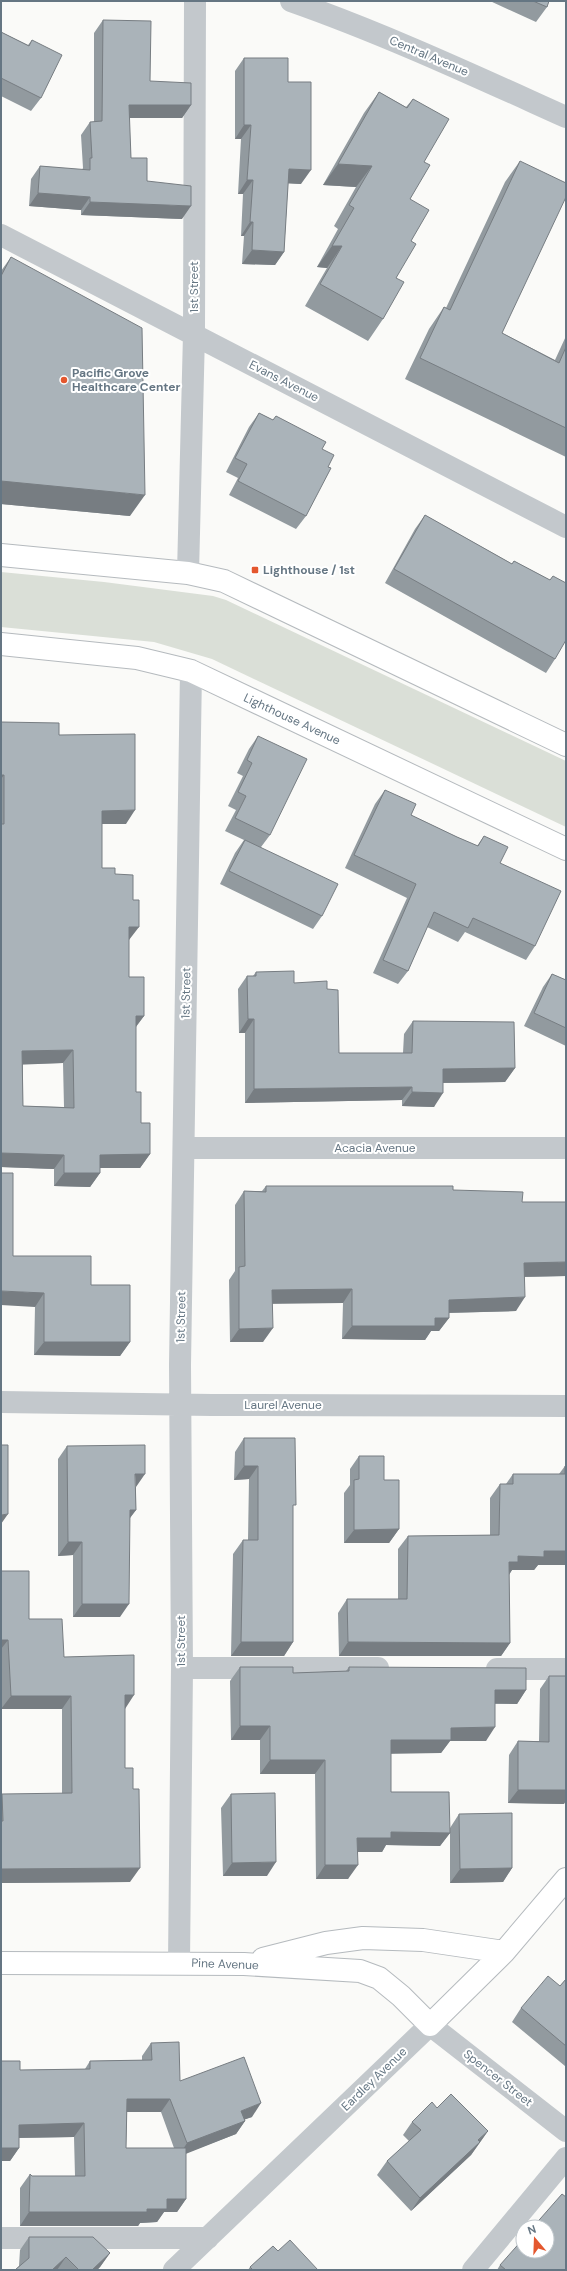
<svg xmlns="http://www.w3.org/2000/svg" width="567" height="2271" viewBox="0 0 567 2271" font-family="'DM Sans',sans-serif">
  <rect width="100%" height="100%" fill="#fafaf8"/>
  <path fill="#dadfd7" d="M1 572 104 582 213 596 226 600 566 761V827L212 659 154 642 1 627Z"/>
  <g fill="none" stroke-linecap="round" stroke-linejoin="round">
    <g stroke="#b5babe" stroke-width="24">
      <path id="major" d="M1 555 188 573 224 581 566 745
        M1 644 137 658 191 671 566 849
        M263 1959 326 1943 363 1938 423 1940 504 1952
        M1 1963 244 1964 360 1971 379 1978 401 1996 430 2025 504 1952 566 1879"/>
    </g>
    <path stroke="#c3c8cc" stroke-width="22" d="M291 1C385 34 475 76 566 117
      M1 235 566 527
      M188 573 194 334 195 1
      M184 1148H566
      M1 1402 212 1405 566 1406
      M182 1668H378
      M497 1669H566
      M179 1963 182 1668 180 1365 191 671
      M1 2238H208
      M174 2270 430 2025 566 2131
      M473 2270 566 2158"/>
    <use href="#major" stroke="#fff" stroke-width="22"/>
  </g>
  <path fill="#929a9f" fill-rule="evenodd" d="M490 1H549L547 7 536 22Z
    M103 20 150 81 191 105 182 118H129L131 158 147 181 182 219 81 215V210L29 206 31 179 40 166 82 170 83 168 81 135 90 122H94V33Z
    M1 32 28 45 32 40 41 98 31 111 1 96Z
    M244 58 288 82 301 184 288 183 284 252 275 265 242 264 244 236H241L243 194H238L241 139H235V71Z
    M379 92 406 107 413 99 424 162 410 199 411 241 396 278 383 319 368 341 305 306 327 268 317 267 338 229 334 226 356 187 323 185 364 113Z
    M520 161 502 333 555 360 566 336V457L405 379 429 329 444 307 446 308 505 182Z
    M11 257 130 516 1 504V271Z
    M259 413 273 420 276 416 322 449 328 467 306 516 296 529 229 495 238 478 226 472 249 427Z
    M425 515 512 564 514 561 550 580 553 576 555 659 546 673 385 583 415 529Z
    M1 722 59 735 126 824H102V868L115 874 129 940V977L144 1016 136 1027V1092L141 1123 150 1154 140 1168H100V1173L90 1187 54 1186V1169L1 1167ZM63 1063 64 1107 23 1106V1064Z
    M258 736 270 835 261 847 322 916 313 929 220 884 235 853 244 840 225 831 236 810 228 806 243 776 237 773 249 749Z
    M385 790 411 815 457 837 477 846 484 836 500 863 535 946 526 960 465 932 458 942 427 927 408 971 398 984 373 973 407 898 345 868 375 804Z
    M256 972 294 983 327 989 339 1053H403L404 1034 413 1021 515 1068 505 1082 443 1083 434 1107 402 1106V1100L245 1103V1033H239L238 989 247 976H253Z
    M552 974 566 980V1046L524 1026 543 987Z
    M266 1186 453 1190 522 1202 566 1276 524 1277 516 1311 449 1313V1318L439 1331H431L425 1340 342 1339 343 1303H272L263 1342H230L229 1280 235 1271V1205L244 1191H262Z
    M13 1256 91 1285 130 1342 120 1356 34 1355 35 1307Z
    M244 1438 293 1509V1642L284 1656H231L233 1554 243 1540H248L249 1479 234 1480 235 1452Z
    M67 1446 136 1487V1510L130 1518 120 1617H73V1555L58 1556V1459Z
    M359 1456 384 1480 399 1529 389 1543H344V1493L350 1485V1469Z
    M565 1466 566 1565H538L534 1570H512L509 1575 510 1643 501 1656H339L338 1613 347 1599H398V1549L408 1536 490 1535V1498L500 1484H506L513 1474H559Z
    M1 1571 29 1619 64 1657 125 1709V1768L130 1882 1 1883V1796L2 1794H62V1709H1Z
    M240 1667 293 1673 346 1671 349 1667 526 1690 517 1704H495L486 1741H450L441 1753H391V1792L450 1833 440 1846 386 1845 382 1852H358L348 1879H316L315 1774H260V1740H231L230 1681Z
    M549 1676 564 1804 508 1803 509 1755 518 1741H539L540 1689Z
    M231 1794 267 1876H223L221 1808Z
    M459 1814 512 1868 503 1882 450 1883V1828Z
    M566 1979V2065L565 2066 512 2022 521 2008 560 1986Z
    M151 2043 180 2081 252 2117 245 2119V2121L236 2134 186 2153V2199L177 2212H164L157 2222 140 2223 138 2226H20V2188L30 2174 32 2176H75L74 2137 19 2138V2148L10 2161 20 2070 85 2069 90 2061 142 2060V2056ZM127 2112H161L174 2148H126Z
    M437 2108 488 2131 471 2155 411 2211 377 2175 387 2161 409 2141 403 2135 412 2122Z
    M29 2237 110 2253 100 2267 97 2270H15L19 2266 20 2250Z
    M278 2251 318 2270H248L250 2267Z
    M500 2265 566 2270H497Z"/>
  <path fill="#777d82" d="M129 105H191L182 118H120Z
    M244 125H251L241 139H235Z
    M338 164 372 166 356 187 323 185Z
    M289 169 311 170 301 184 279 183Z
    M247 180H253L243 194H238Z
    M38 193 90 197 81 210 29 206Z
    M90 202 191 206 182 219 81 215Z
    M250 222H253L244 236H241Z
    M332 246H342L327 268 317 267Z
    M252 250 284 252 275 265 242 264Z
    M1 481 145 495 130 516 1 504Z
    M1 775H4L1 779Z
    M135 810 126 824H93L102 811Z
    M129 927H139L129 940H119Z
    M136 1016H144L134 1029Z
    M248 1019H254L245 1033H239Z
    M73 1050 63 1063 13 1065 22 1051Z
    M515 1068 505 1082 434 1083 443 1069Z
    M412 1087 402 1100 245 1103 254 1089Z
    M412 1092 443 1093 434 1107 402 1106Z
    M1 1153 64 1155 54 1169 1 1167Z
    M150 1154 140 1168H90L100 1155Z
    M64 1173H100L90 1187 54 1186Z
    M566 1262V1276L514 1277 524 1263Z
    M352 1289 343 1303 263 1304 272 1290Z
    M1 1291 44 1293 35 1307 1 1305Z
    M525 1297 516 1311 440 1313 449 1300Z
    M435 1318H449L439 1331H431L425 1340 342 1339 352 1326Z
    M273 1328 263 1342H230L239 1329Z
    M44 1342H130L120 1356 34 1355Z
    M244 1466H258L249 1479 234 1480Z
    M135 1474H145L136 1487Z
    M130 1510H136L126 1523Z
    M8 1514 1 1524V1515Z
    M399 1529 389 1543H344L354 1530Z
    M68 1542H82L73 1555 58 1556Z
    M544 1551H566V1565H538L534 1570H512L508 1576 509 1562 518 1556Z
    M82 1604H129L120 1617H73Z
    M1 1640H8L1 1649Z
    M241 1642H293L284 1656H231Z
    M348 1642 510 1643 501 1656H339Z
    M495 1690H526L517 1704 485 1703Z
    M125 1695H134L125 1709Z
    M11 1696H71L62 1709H1Z
    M240 1726H270L260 1740H231Z
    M495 1727 486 1741H450L441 1753 381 1754 391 1740 451 1728Z
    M270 1760H325L315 1774H260Z
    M518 1790H566V1801L564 1804 508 1803Z
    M391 1832 450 1833 440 1846 386 1845 382 1852H348L357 1838Z
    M276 1862 267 1876H223L232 1863Z
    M325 1865H358L348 1879H316Z
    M140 1868 130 1882 1 1883V1869Z
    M512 1868 503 1882 450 1883 460 1869Z
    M127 2099H170L161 2112H117Z
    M261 2103 252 2117 232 2124 241 2111Z
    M245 2121 236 2134 178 2157 187 2143Z
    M84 2123 74 2137 10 2138 19 2125Z
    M488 2131 471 2155 411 2211 420 2198Z
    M1 2148H19L10 2161H1Z
    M167 2199H186L177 2212H164L157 2222 140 2223 138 2226H20L29 2212 147 2209Z
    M110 2253 100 2267 97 2270H92Z
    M66 2257 57 2270H52Z"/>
  <path fill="#aab3b9" stroke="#777d82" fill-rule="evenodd" d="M533 1H549L547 7Z
    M103 20 151 21 150 81 191 83V105H129L131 158H147V181L191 186V206L90 202V197L38 193 40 166 90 170V158H92L90 122 102 121Z
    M1 32 29 46 32 40 62 55 41 98 1 78Z
    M244 58H288V82H311V170L289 169 284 252 252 250 253 222H250L253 180H247L251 125H244Z
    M379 92 407 108 413 99 449 119 424 162 430 165 410 199 429 210 411 241 416 244 396 278 404 282 383 319 320 284 342 246H332L354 208 349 205 372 166 338 164Z
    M520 161 566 183V197L502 333 559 363 566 347V428L420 358 444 307 450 310Z
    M11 257 142 328 145 495 1 481V276Z
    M259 413 273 420 276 416 326 442 322 449 334 455 328 467 331 468 306 516 238 481 247 464 235 458Z
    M425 515 512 564 514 561 550 580 553 576 566 583V640L555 659 394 569Z
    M1 722 59 723V735L135 734V810L102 811V868H115V874L133 875V900H139V927H129V977H144V1016H136V1092H141V1123H150V1154L100 1155V1173H64V1155L1 1153V824H4V775H1ZM73 1050 74 1108 23 1106 22 1051Z
    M258 736 307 759 270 835 235 818 246 796 238 792 252 763 247 760Z
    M385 790 416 804 411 815 457 837 478 846 484 836 508 847 500 863 561 891 535 946 473 918 468 928 434 912 408 971 383 960 416 884 354 855Z
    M245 840 338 884 322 916 229 871Z
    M294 971V983L327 981V989L338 990 339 1053H412L413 1021 514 1022 515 1068 443 1069V1093L412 1092V1087L254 1089V1019H248L247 976H256V972Z
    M552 974 566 980V1028L534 1013Z
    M1 1173H13V1256H91V1285H130V1342H44V1293L1 1291Z
    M266 1186H453V1190L523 1192 522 1202H566V1262L524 1263 525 1297 449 1300V1318H435V1326H352V1289L272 1290 273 1328 239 1329V1267L245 1266 244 1191 266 1192Z
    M244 1438H295L296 1505H293V1642H241L243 1540H258V1466H244Z
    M1 1445H8V1514L1 1515Z
    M145 1445V1474H135L136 1510H130L129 1604H82V1542H68L67 1446Z
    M359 1456H384V1480H399V1529L354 1530V1480L359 1479Z
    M565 1466H566V1551H544V1557L518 1556V1562H509L510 1643 348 1642 347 1599H407L408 1536 499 1535 500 1484H513V1474H565Z
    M1 1571H29V1619H62L64 1657 134 1655V1695H125V1768H133V1789H139L140 1868 1 1869V1821H3L2 1794 72 1793 71 1696H11L8 1640H1Z
    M240 1667H293V1673L349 1671V1667L526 1668V1690H495V1727L451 1728V1740H391V1792H449L450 1833 391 1832V1838H357L358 1865H325V1760H270V1726H240Z
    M549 1676H566V1790H518V1741L549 1742Z
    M275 1793 276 1862 232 1863 231 1794Z
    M512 1813V1868L460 1869 459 1814Z
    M548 1976 560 1986 566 1979V2046L521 2008Z
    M179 2042 180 2081 244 2057 261 2103 241 2111 245 2121 187 2143 170 2099H127L126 2148H186V2199H167V2209H147V2212H29L30 2174 32 2176H85L84 2123 19 2125V2148H1V2061H20V2070L90 2069V2061L152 2060 151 2043Z
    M451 2094 488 2131 478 2140 480 2142 420 2198 387 2161 421 2130 412 2122 432 2102 437 2108Z
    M562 2194 566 2197V2270H506L500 2265 523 2239V2251H547V2227H533Z
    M29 2237H93L110 2253 92 2270H79L66 2257 52 2270H15L29 2258Z
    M290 2240 318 2270H253L250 2267 273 2246 278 2251Z"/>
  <g fill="#e4572e" stroke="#fff" stroke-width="1.5">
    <circle cx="64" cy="380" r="4"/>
    <rect x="251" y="566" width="8" height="8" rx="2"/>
  </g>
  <g text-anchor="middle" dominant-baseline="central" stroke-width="4" stroke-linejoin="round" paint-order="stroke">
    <g font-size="12" fill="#657683" stroke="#fff">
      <text transform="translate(429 56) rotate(23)">Central Avenue</text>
      <text transform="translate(194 287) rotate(-90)">1st Street</text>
      <text transform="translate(284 381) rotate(27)">Evans Avenue</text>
      <text transform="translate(292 719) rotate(25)">Lighthouse Avenue</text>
      <text transform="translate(186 993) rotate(-89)">1st Street</text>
      <text x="375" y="1148">Acacia Avenue</text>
      <text transform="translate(181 1317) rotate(-89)">1st Street</text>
      <text x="283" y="1405">Laurel Avenue</text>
      <text transform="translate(181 1641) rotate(-90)">1st Street</text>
      <text transform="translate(225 1964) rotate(2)">Pine Avenue</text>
      <text transform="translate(498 2078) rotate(38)">Spencer Street</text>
      <text transform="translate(374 2079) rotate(-44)">Eardley Avenue</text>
    </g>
    <g font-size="12" font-weight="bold" fill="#657683" stroke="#fff" text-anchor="start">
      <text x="72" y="373">Pacific Grove<tspan x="72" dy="14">Healthcare Center</tspan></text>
      <text x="263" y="570">Lighthouse / 1st</text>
    </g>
  </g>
  <rect width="567" height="2271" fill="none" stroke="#657683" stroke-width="4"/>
  <g transform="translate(535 2239) rotate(341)"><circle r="19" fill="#ffffff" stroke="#c1c8cd"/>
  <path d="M0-3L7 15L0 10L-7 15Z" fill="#e4572e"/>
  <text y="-6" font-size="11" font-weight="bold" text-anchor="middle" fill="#657683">N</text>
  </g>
</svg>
